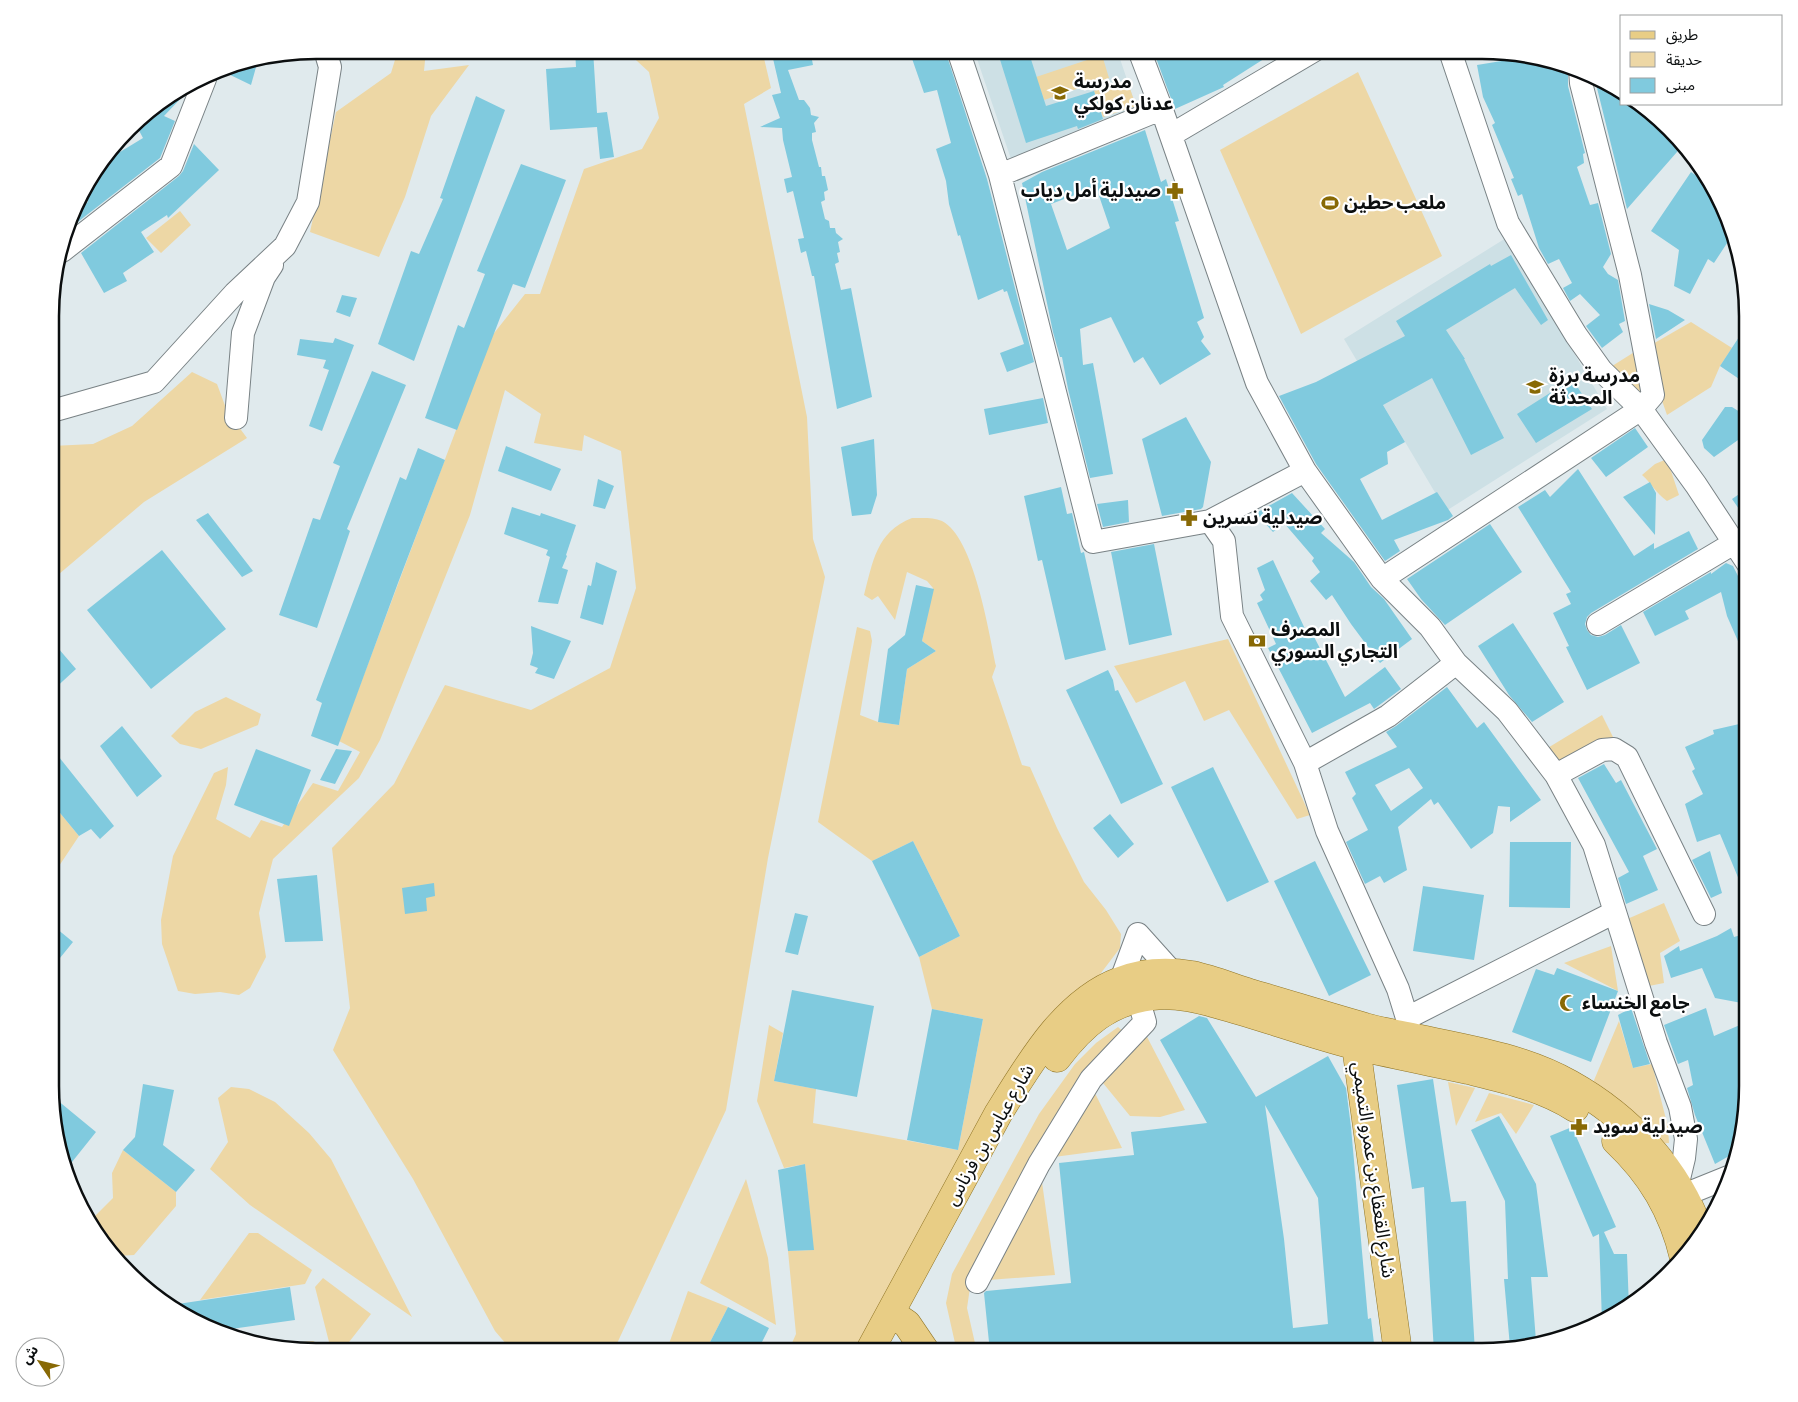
<svg xmlns="http://www.w3.org/2000/svg" width="1798" height="1402" viewBox="0 0 1798 1402" font-family="'Alegreya Sans','Noto Sans Arabic',sans-serif">
  <rect width="100%" height="100%" fill="#e0eaed"/>
  <path fill="#cde0e5" d="M974 50H1117L1139 115 1011 159Z
    M1506 238 1607 409 1446 511 1344 339Z"/>
  <path fill="#edd7a5" d="M398 50H426L424 71 469 65 431 116 405 197 379 257 310 232 336 112 391 73Z
    M625 50H773L763 54 771 88 744 104 807 417 813 539 825 577 768 858 726 1110 613 1352H513L495 1331 413 1179 333 1050 350 1008 332 848 394 784 445 685 531 710 610 668 636 588 621 451 584 435 582 451 534 443 541 414 505 390 470 515 380 740 359 778 273 859 259 913 266 957 250 988 239 995 220 992 195 994 178 991 162 944 161 920 173 856 214 773 228 767 226 785 216 819 250 838 261 820 282 827 313 783 338 791 360 752 339 741 491 337 525 294H540L584 169 642 149 659 118 649 72Z
    M1102 55 1109 78 1044 100 1036 77Z
    M1358 72 1442 256 1301 334 1220 150Z
    M1127 80 1136 106 1103 117 1094 91Z
    M180 211 191 225 161 253 146 238Z
    M1691 322 1732 348 1720 366 1711 387 1667 415 1644 349Z
    M1636 351 1642 392 1614 378 1609 368Z
    M192 372 217 384 227 411 247 438 144 502 52 580V446L93 444 132 426Z
    M1667 459 1679 495 1667 501C1655 492 1652 484 1642 475L1655 464Z
    M912 518C922 518 933 517 942 521 974 537 989 633 996 666L992 677 1022 765 1030 767 1057 828 1084 882 1106 910 1121 934 1120 948 1098 977 872 1323 855 1352H788L796 1334 788 1251 813 1250 805 1164 784 1168 757 1101 769 1025 783 1033 774 1081 816 1089 813 1123 958 1150 983 1019 932 1009 919 957 960 936 913 841 872 861 818 822 857 627 870 631 872 641 860 715 878 722 899 725 907 669 936 651 922 641 933 588 927 581 907 572 895 620 878 596 872 600 864 595C873 562 876 532 912 518Z
    M1228 639 1310 815 1297 819 1229 710 1204 721 1185 681 1136 703 1114 666Z
    M226 697 261 714 258 725 201 749 180 744 171 736 195 712Z
    M1602 715 1616 743 1562 775 1546 749Z
    M51 802 79 836 51 878Z
    M1664 903 1680 941 1660 953 1664 983 1644 987 1625 920Z
    M1611 946 1618 991 1564 963Z
    M1619 1021 1633 1068 1652 1064 1668 1127 1669 1143 1660 1144 1592 1085Z
    M1118 1027 1126 1034 971 1281 967 1308 977 1352H957L946 1303 952 1274 1039 1114 1075 1064 1096 1043Z
    M1145 1033 1185 1110 1160 1117 1130 1116 1103 1083Z
    M1448 1082 1475 1088 1456 1126Z
    M1091 1085 1122 1148 1054 1157Z
    M231 1087 249 1089 275 1102 309 1133 331 1159 412 1317 250 1205 210 1169 228 1142 218 1098Z
    M1489 1093 1534 1105 1516 1134 1501 1113 1475 1122Z
    M123 1150 176 1192V1206L134 1255 117 1256 90 1221 113 1198 112 1173Z
    M1041 1175 1055 1275 988 1280Z
    M746 1179 768 1258 776 1325 700 1283Z
    M249 1233H258L312 1270 305 1284 200 1300Z
    M323 1278 371 1314 342 1351H337L329 1342 315 1287Z
    M688 1291 728 1307 705 1352H666Z
    M313 1341 331 1351H299L272 1345Z"/>
  <path fill="#80cade" fill-rule="evenodd" d="M575 50H593L597 113 607 112 614 157 600 159 597 127 550 130 546 69 576 67Z
    M771 50H810L813 65 788 70 799 100H804L810 108 811 115 819 117 814 123 816 132 812 133V140L819 167H821L822 176H825L828 190 824 192 825 200 821 202 825 219 829 221 830 228H835L836 233 843 239 838 242 840 252 837 253 839 262 835 264 841 290 851 288 872 397 837 409 814 276H812L806 251 801 253 798 239 804 238 793 191 787 193 784 179 792 177 783 140 782 128 760 127 780 118 772 95 781 93Z
    M909 50H945L987 179 1034 362 1007 372 1000 353 1024 344 1007 291 1004 292 1003 289 978 300 960 235 958 236 949 204 946 181 936 149 951 143 937 90 924 93Z
    M997 50H1028L1046 106 1094 91 1103 119 1078 129 1077 126 1026 143Z
    M1153 50H1278L1223 85 1224 87 1175 109Z
    M1526 57 1568 66V86L1585 153 1583 154 1584 163 1577 167 1590 205 1598 203 1611 254 1603 267 1608 274 1618 280 1625 321 1619 324 1623 332 1602 348 1586 326 1600 315 1580 294 1570 301 1563 288 1572 283 1559 259 1548 264 1539 248 1522 194 1518 196 1511 179 1514 178 1492 125 1495 123 1483 97 1477 65Z
    M258 60 251 85 220 70 230 64Z
    M1594 76 1622 94V104H1638L1658 116 1680 145 1677 152 1627 209Z
    M182 92 184 95 164 116 175 121 160 158 70 228 77 208 88 202 82 193 85 183 116 146 120 152 143 138 135 123 141 116Z
    M476 96 505 110 414 361 378 344 411 251 419 254 443 199 440 198Z
    M1145 130 1161 182 1166 179 1179 221 1175 222 1204 318 1197 322 1204 337 1201 341 1211 354 1160 385 1143 357 1134 363 1111 317 1080 329 1083 365 1093 363 1113 474 1090 478 1068 389 1062 357H1060L1053 332 1022 183 1042 172ZM1096 187 1110 228 1067 250 1051 204Z
    M194 144 219 170 168 218 167 215 141 232 154 252 123 273 127 281 104 293 81 253 179 176 183 171Z
    M521 164 566 180 525 288 513 284 457 430 425 418 458 325 464 328 485 274 477 271Z
    M1691 172 1709 184 1721 198 1733 234 1714 263 1708 259 1690 294 1674 286 1679 250 1651 231Z
    M1511 255 1548 320 1541 325 1515 288 1446 330 1465 359H1464L1504 438 1471 455 1432 378 1383 405 1405 442 1387 452 1388 464 1360 479 1382 520 1437 492 1453 516 1448 520 1394 540 1400 551 1385 561 1316 464 1279 396 1316 382 1405 336 1396 321 1490 264 1491 266Z
    M342 295 357 298 350 317 336 312Z
    M1649 304 1668 310 1685 320 1656 339Z
    M1739 337 1748 343V385L1720 366Z
    M335 338 354 345 322 431 309 426 329 370 323 368 326 360 297 355 300 339 333 343Z
    M372 371 406 385 347 529 350 531 317 628 279 615 313 518 320 520 340 466 333 463Z
    M1572 379 1592 409 1536 443 1517 414Z
    M1043 398 1048 423 989 435 984 409Z
    M1725 407H1732L1748 417 1746 423 1748 433 1714 457 1704 448 1702 440Z
    M1186 417 1211 462 1203 507 1201 509 1162 516 1142 439Z
    M1635 428 1648 447 1606 477 1591 458Z
    M874 439 877 495 871 514 852 516 841 447Z
    M506 446 561 469 551 491 498 471Z
    M418 448 445 460 398 583 338 746 311 736 322 703 316 700 400 477 406 480Z
    M1578 469 1634 556 1654 543V549L1689 531 1698 549 1591 613 1587 617 1585 624 1587 630 1591 635 1598 637 1605 635 1621 625 1640 663 1587 690 1566 647 1569 646 1553 613 1571 604 1566 594 1571 592 1518 507 1545 490 1550 497Z
    M598 479 614 486 605 509 593 506Z
    M1650 482 1656 493 1655 535 1623 497Z
    M1061 487 1067 514 1072 513 1081 553 1084 552 1106 650 1065 660 1042 560 1038 561 1024 496Z
    M1748 488V522L1732 499Z
    M1292 493 1325 529 1321 533 1354 562 1371 587 1384 599 1412 639 1380 663 1351 624 1332 595 1326 600 1310 581 1320 572 1312 561 1314 558 1284 523 1273 532 1256 513Z
    M1128 500 1129 522 1103 527 1097 504Z
    M512 507 540 516 541 513 576 525 566 555 567 556 562 568 568 570 558 604 538 602 550 557 546 555 548 550 504 534Z
    M208 513 253 571 242 577 196 520Z
    M1490 524 1522 572 1445 625 1421 599 1407 579Z
    M1154 544 1172 635 1129 645 1111 552Z
    M162 550 226 629 151 689 87 610Z
    M1273 560 1305 629 1309 627 1345 697 1385 667 1401 689 1374 709 1370 703 1312 733 1268 648 1276 644 1257 603 1263 600 1260 595 1265 590 1257 568Z
    M596 562 617 571 603 625 580 618 588 585 591 586Z
    M1726 563 1733 566 1738 576 1748 601V664L1727 616 1721 592 1685 611 1689 619 1655 636 1643 612 1711 572V574Z
    M916 585 934 589 922 641 936 651 907 669 899 725 878 722 888 649 905 635Z
    M1513 623 1564 702 1532 722 1509 695 1478 646Z
    M531 626 571 641 554 679 535 673 538 668 530 665 533 653Z
    M52 641 76 669 51 692Z
    M1108 670 1113 680 1115 691 1118 690 1163 784 1121 804 1066 690Z
    M1447 687 1477 728 1484 722 1541 800 1510 822V807L1498 806 1493 833 1471 849 1438 802 1434 805 1431 799 1398 827 1407 870 1384 883 1380 876 1365 884 1346 842 1368 830 1352 798 1356 794 1345 772 1397 747 1386 732 1396 726ZM1409 768 1423 788 1391 811 1375 785Z
    M1748 722V899H1747L1720 834 1697 842 1685 804 1703 794 1692 771 1695 769 1685 747 1714 734 1713 730Z
    M122 726 162 776 137 797 100 746Z
    M51 747 114 826 100 839 91 829 79 836 51 802Z
    M256 749 311 770 289 826 234 805Z
    M336 749 352 751 335 784 320 780Z
    M1604 764 1616 783 1621 780 1657 849 1643 856 1658 890 1626 904 1618 878 1629 872 1578 778Z
    M1213 767 1269 882 1227 902 1171 787Z
    M1110 814 1134 844 1118 858 1093 828Z
    M913 841 960 936 919 957 872 861Z
    M1510 842H1571L1570 908 1509 907Z
    M1710 851 1722 893 1711 898 1692 860Z
    M1315 861 1371 975 1329 996 1274 881Z
    M317 875 323 941 285 942 277 879Z
    M434 883 435 896 426 898 427 911 405 914 402 888Z
    M1423 886 1484 895 1474 960 1413 951Z
    M795 913 808 916 798 955 785 952Z
    M51 924 73 942 51 969Z
    M1731 928 1734 937 1748 933 1747 1004 1715 998 1702 968 1671 978 1664 956 1679 946 1680 951 1717 936Z
    M1557 968 1618 991 1591 1062 1512 1032 1536 969 1554 975Z
    M792 990 874 1006 857 1097 774 1081Z
    M1631 1008 1650 1064 1633 1068 1618 1015Z
    M1706 1008 1714 1036 1747 1022V1104L1736 1152 1715 1164 1695 1115 1687 1088 1693 1085 1688 1060 1678 1064 1664 1025Z
    M932 1009 983 1019 958 1150 907 1140Z
    M1199 1016 1207 1018 1256 1097 1328 1056 1346 1088 1351 1127 1368 1319 1371 1318 1375 1352H990L984 1293 986 1291 1071 1283 1059 1163 1134 1155 1131 1132 1207 1123 1160 1040ZM1265 1105 1318 1198 1328 1324 1293 1328 1284 1239Z
    M1433 1079 1451 1202 1466 1201 1475 1352H1434L1424 1187 1412 1189 1397 1085Z
    M143 1084 174 1090 163 1145 195 1170 176 1192 123 1150 135 1137Z
    M51 1095 96 1132 68 1167 51 1104Z
    M1499 1116 1536 1184 1548 1277H1531L1536 1341 1510 1347 1504 1279H1508L1505 1201 1471 1130Z
    M1572 1127 1616 1227 1604 1232 1614 1254H1627L1629 1308 1602 1322 1599 1234 1593 1237 1550 1136Z
    M805 1164 814 1250 788 1251 778 1170Z
    M290 1287 295 1320 231 1329 232 1336 214 1332 171 1305Z
    M728 1307 769 1328 757 1352H705Z"/>
  <g fill="none" stroke-linecap="round" stroke-linejoin="round">
    <g stroke="#798285" stroke-width="24">
      <path id="minor" d="M958 50 1000 175 1093 542 1210 521 1224 541 1232 616 1305 763 1327 831 1398 989 1407 1018 1411 1037
        M1139 50 1163 113 1257 383 1305 471 1382 579 1430 627 1456 663 1507 711 1556 775 1594 845 1656 1043 1680 1107 1686 1139 1684 1158 1678 1183
        M1450 51 1508 223 1576 335 1601 370 1641 409 1653 395 1630 275 1581 83 1580 69
        M1171 135 1315 50
        M1000 175 1161 109
        M62 251 171 166 205 79
        M52 411 154 382 235 293 285 246 308 202 330 67 325 50
        M236 418 243 333 264 277 272 265
        M1210 521 1305 471
        M1382 579 1641 409 1696 485 1748 564
        M1598 624 1734 543
        M1305 763 1388 716 1456 663
        M1556 775 1602 750 1614 749 1627 757 1704 914
        M1123 994 1121 980 1138 934 1173 973 1177 985
        M1407 1018 1615 912
        M1684 1195 1731 1176
        M977 1282 1039 1164 1091 1079 1145 1022 1138 998"/>
    </g>
    <g stroke="#907526" stroke-width="29">
      <path id="major" d="M1356 1046 1398 1352
        M1057 1058C1082 1025 1109 1001 1152 996 1178 993 1202 1000 1227 1007 1270 1019 1313 1035 1357 1046 1394 1055 1431 1062 1468 1070 1505 1079 1542 1087 1575 1108
        M1616 1141C1651 1174 1673 1211 1684 1258
        M891 1313 907 1324 926 1352
        M869 1352 998 1114C1029 1064 1064 1002 1120 981 1143 972 1168 971 1192 975 1211 979 1231 987 1250 993 1288 1004 1326 1016 1365 1027 1378 1031 1393 1033 1406 1036 1462 1048 1520 1056 1570 1084 1629 1117 1678 1169 1700 1233"/>
    </g>
    <use href="#minor" stroke="#fff" stroke-width="22"/>
    <use href="#major" stroke="#e8cd85" stroke-width="28"/>
  </g>
  <defs>
    <g id="school-bare" transform="scale(1.35)"><path d="M0-5L7-2L0 1L-7-2ZM-4 1L0 2.5L4 1V4Q0 6-4 4Z" fill="#886905" stroke="#fff" stroke-width="2.5" paint-order="stroke"/></g>
    <g id="pharmacy-bare" transform="scale(1.35)"><path d="M-2-6h4v4h4v4h-4v4h-4v-4h-4v-4h4Z" fill="#886905" stroke="#fff" stroke-width="2.5" paint-order="stroke"/></g>
    <g id="stadium-bare" transform="scale(1.35)"><path d="M0-5a6.5 5 0 1 0 0 10a6.5 5 0 1 0 0-10ZM-3.5-1.8h7v3.6h-7Z" fill="#886905" stroke="#fff" stroke-width="2.5" paint-order="stroke"/></g>
    <g id="bank-bare" transform="scale(1.35)"><path d="M-6-4H6V4H-6ZM0-2.3a2.3 2.3 0 1 0 0 4.6a2.3 2.3 0 1 0 0-4.6Z" fill="#886905" stroke="#fff" stroke-width="2.5" paint-order="stroke"/></g>
    <g id="mosque-bare" transform="scale(1.35)"><path d="M3.5-4.9A6 6 0 1 0 3.5 4.9A5 5 0 1 1 3.5-4.9Z" fill="#886905" stroke="#fff" stroke-width="2.5" paint-order="stroke"/></g>
  </defs>
  <g fill-rule="evenodd">
    <use href="#school-bare" x="1060" y="93"/>
    <use href="#pharmacy-bare" x="1175" y="191"/>
    <use href="#stadium-bare" x="1330" y="203"/>
    <use href="#school-bare" x="1535" y="387"/>
    <use href="#pharmacy-bare" x="1189" y="518"/>
    <use href="#bank-bare" x="1257" y="641"/>
    <use href="#mosque-bare" x="1568" y="1003"/>
    <use href="#pharmacy-bare" x="1579" y="1127"/>
  </g>
  <g text-anchor="middle" dominant-baseline="central" stroke-width="4.5" stroke-linejoin="round" paint-order="stroke">
    <g font-size="19" font-weight="bold" fill="#0b0e0f" stroke="#fff" text-anchor="start">
      <text x="1074" y="82">مدرسة<tspan x="1074" dy="22">عدنان كولكي</tspan></text>
      <text x="1161" y="191" text-anchor="end">صيدلية أمل دياب</text>
      <text x="1344" y="203">ملعب حطين</text>
      <text x="1549" y="376">مدرسة برزة<tspan x="1549" dy="22">المحدثة</tspan></text>
      <text x="1203" y="518">صيدلية نسرين</text>
      <text x="1271" y="630">المصرف<tspan x="1271" dy="22">التجاري السوري</tspan></text>
      <text x="1582" y="1003">جامع الخنساء</text>
      <text x="1593" y="1127">صيدلية سويد</text>
    </g>
    <g font-size="19" fill="#0b0e0f" stroke="#fff">
      <text transform="translate(990 1135) rotate(-60)">شارع عباس بن فرناس</text>
      <text transform="translate(1373 1170) rotate(82)">شارع القعقاع بن عمرو التميمي</text>
    </g>
  </g>
  <path d="M0 0H1798V1402H0ZM316 59H1482A257 257 0 0 1 1739 316V1086A257 257 0 0 1 1482 1343H316A257 257 0 0 1 59 1086V316A257 257 0 0 1 316 59Z" fill="#fff" fill-rule="evenodd"/>
  <path fill="none" stroke="#0b0e0f" stroke-width="2.5" d="M316 59H1482A257 257 0 0 1 1739 316V1086A257 257 0 0 1 1482 1343H316A257 257 0 0 1 59 1086V316A257 257 0 0 1 316 59Z"/>
  <rect x="1620" y="15" width="162" height="90" fill="#ffffff" stroke="#9d9f9f"/>
  <rect x="1630" y="31" width="25" height="8" fill="#e8cd85" stroke="#9d9f9f"/>
  <text x="1666" y="40" font-size="15" fill="#0b0e0f">طريق</text>
  <rect x="1630" y="52" width="25" height="15" fill="#edd7a5" stroke="#9d9f9f"/>
  <text x="1666" y="65" font-size="15" fill="#0b0e0f">حديقة</text>
  <rect x="1630" y="78" width="25" height="15" fill="#80cade" stroke="#9d9f9f"/>
  <text x="1666" y="90" font-size="15" fill="#0b0e0f">مبنى</text>
  <g transform="translate(40 1362) rotate(305)"><circle r="24" fill="#ffffff" stroke="#9d9f9f"/>
  <path d="M0-4L9 19L0 12L-9 19Z" fill="#886905"/>
  <text y="-8" font-size="14" font-weight="bold" text-anchor="middle" fill="#0b0e0f">ش</text>
  </g>
</svg>
